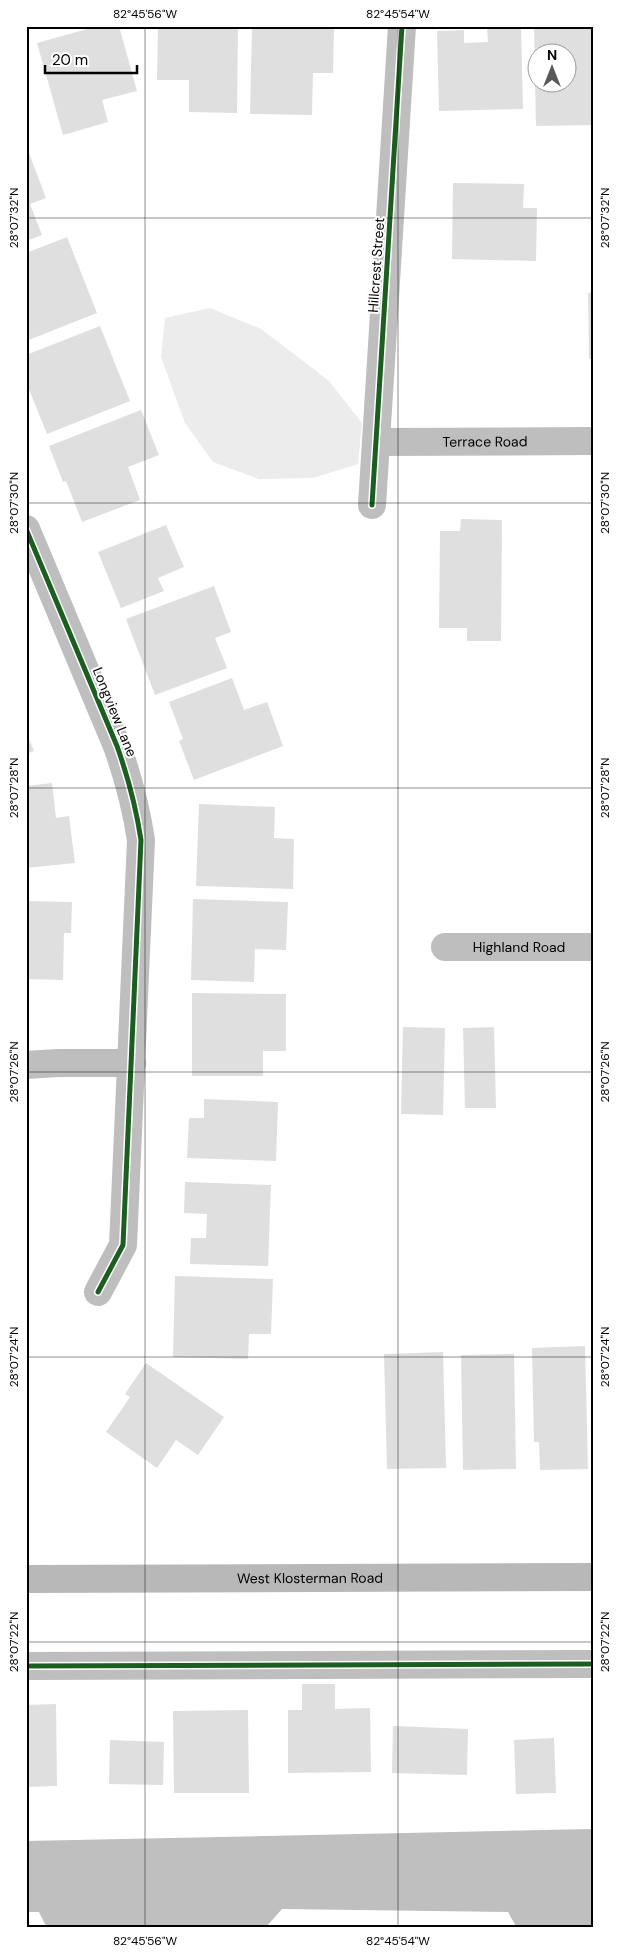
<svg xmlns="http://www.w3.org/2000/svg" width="619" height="1954" viewBox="0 0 619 1954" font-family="'DM Sans',sans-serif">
  <rect width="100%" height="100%" fill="#fff"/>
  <path fill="#ececec" d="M210 308 261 329 307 364 329 381 362 423 358 464 313 478 259 479 213 462 185 423 161 357 165 318Z"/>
  <path fill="#bfbfbf" d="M593 1829V1928H517L508 1912 282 1909 265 1928H47L39 1912H26V1841Z"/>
  <path fill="#dfdfdf" d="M98 26H119L137 91 102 100 108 122 63 135 37 43Z
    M158 26H238L237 113 189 112V80H157Z
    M288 26H334L333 73H313L312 115 250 114 252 27Z
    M487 26H521L523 109 439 111 437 31 464 30V43L488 42Z
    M534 26H593V125L536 126 535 82H566V52H536V72H535Z
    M29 153 46 198 30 204 42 235 26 241V154Z
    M453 183 524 184 523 208H537L536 261 452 259Z
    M67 237 97 313 26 341V253Z
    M593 292V359H589L588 293Z
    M100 326 130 401 47 434 26 382V355Z
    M141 410 159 455 128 467 140 500 82 522 66 481 63 482 49 446Z
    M461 519 502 520 501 641H467V628H439L440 531H460Z
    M166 525 184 567 158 578 164 591 121 608 98 552Z
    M214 586 231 632 215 638 227 668 155 695 126 619Z
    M232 678 244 710 267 702 283 746 194 780 179 741 183 739 169 702Z
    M26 732 34 751 26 754Z
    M52 783 56 818 69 816 75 863 26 868V786Z
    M199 804 275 807 274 838 294 839 293 889 196 886Z
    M193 899 288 902 286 950 255 949 254 982 191 980Z
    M26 901 72 902 71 933H64L63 980 26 979Z
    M192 993 286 994V1051H263V1076H192Z
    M403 1027 445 1028 443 1115 401 1114Z
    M494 1027 496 1108H465L463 1028Z
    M204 1099 278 1102 276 1161 187 1158 189 1118H204Z
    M185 1182 271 1185 268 1266 190 1264 191 1238H206L207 1214 184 1213Z
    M175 1276 273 1279 271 1334H249L248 1359 173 1357Z
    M585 1346 588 1469 540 1470 539 1442H534L532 1348Z
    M443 1352 446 1468 387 1469 384 1354Z
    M514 1354 516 1469 463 1470 461 1355Z
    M146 1363 224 1417 198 1455 176 1440 157 1468 106 1432 130 1397 125 1394Z
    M302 1684H335V1709L370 1708 371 1772 288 1773V1710H302Z
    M56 1704 57 1786 26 1787V1705Z
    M248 1710 249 1793H174L173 1711Z
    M393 1726 468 1729 467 1775 392 1773Z
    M554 1738 556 1793 516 1794 514 1740Z
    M110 1740 164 1742 163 1785 109 1784Z"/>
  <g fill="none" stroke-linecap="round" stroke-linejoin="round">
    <g stroke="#bebebe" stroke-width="28">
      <path id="s1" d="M377 442 593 441"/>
      <path d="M372 505 402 26"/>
      <path d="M26 529 117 746C128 777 136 807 141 840L123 1245 98 1292"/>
      <path id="s2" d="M445 947H593"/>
      <path d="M26 1065 58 1063H132"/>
      <path d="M26 1666 593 1664"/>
    </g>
    <path stroke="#b8b8b8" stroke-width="28" id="s3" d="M26 1579 593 1577"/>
    <g stroke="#fff" stroke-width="8">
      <path id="cycleway" d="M372 505 402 26
        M26 529 117 746C128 777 136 807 141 840L123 1245 98 1292
        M26 1666 593 1664"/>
    </g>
    <use href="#cycleway" stroke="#1b5e20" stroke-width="5"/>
  </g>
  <path fill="none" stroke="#000" stroke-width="1" stroke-opacity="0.45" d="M145 26V1928M398 26V1928M26 218H593M26 503H593M26 788H593M26 1072H593M26 1357H593M26 1642H593M26 1927H593"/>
  <g text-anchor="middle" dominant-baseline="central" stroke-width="4" stroke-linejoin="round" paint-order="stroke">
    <g font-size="14" fill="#000" stroke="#fff">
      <text transform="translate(376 265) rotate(-86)">Hillcrest Street</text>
      <text stroke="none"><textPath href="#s1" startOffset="108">Terrace Road</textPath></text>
      <text transform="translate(115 712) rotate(68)">Longview Lane</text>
      <text stroke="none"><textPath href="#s2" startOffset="74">Highland Road</textPath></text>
      <text stroke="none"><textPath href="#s3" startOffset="284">West Klosterman Road</textPath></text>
    </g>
  </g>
  <rect width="619" height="1954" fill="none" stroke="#ffffff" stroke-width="55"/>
  <g transform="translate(552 68)"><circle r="24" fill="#ffffff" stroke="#999999"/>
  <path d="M0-4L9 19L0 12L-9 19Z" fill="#595959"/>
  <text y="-8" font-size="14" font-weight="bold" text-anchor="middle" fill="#000000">N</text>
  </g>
  <path d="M45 65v8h92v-8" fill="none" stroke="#000000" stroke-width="2.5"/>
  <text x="52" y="65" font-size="15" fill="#000000" stroke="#ffffff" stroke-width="4" paint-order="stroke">20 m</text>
  <rect x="28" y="28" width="564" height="1898" fill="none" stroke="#000" stroke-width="2"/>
  <g font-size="12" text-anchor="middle" fill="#000">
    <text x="145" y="18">82°45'56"W</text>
    <text x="398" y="18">82°45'54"W</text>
    <text transform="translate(14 218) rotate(-90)" y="4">28°07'32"N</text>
    <text transform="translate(605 218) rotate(-90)" y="4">28°07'32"N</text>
    <text transform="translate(14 503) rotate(-90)" y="4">28°07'30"N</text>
    <text transform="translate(605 503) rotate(-90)" y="4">28°07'30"N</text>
    <text transform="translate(14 788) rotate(-90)" y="4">28°07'28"N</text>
    <text transform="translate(605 788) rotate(-90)" y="4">28°07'28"N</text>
    <text transform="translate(14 1072) rotate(-90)" y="4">28°07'26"N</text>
    <text transform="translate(605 1072) rotate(-90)" y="4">28°07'26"N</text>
    <text transform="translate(14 1357) rotate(-90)" y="4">28°07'24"N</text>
    <text transform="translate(605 1357) rotate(-90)" y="4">28°07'24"N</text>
    <text transform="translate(14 1642) rotate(-90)" y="4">28°07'22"N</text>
    <text transform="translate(605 1642) rotate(-90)" y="4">28°07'22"N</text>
    <text x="145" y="1945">82°45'56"W</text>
    <text x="398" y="1945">82°45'54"W</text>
  </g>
</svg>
